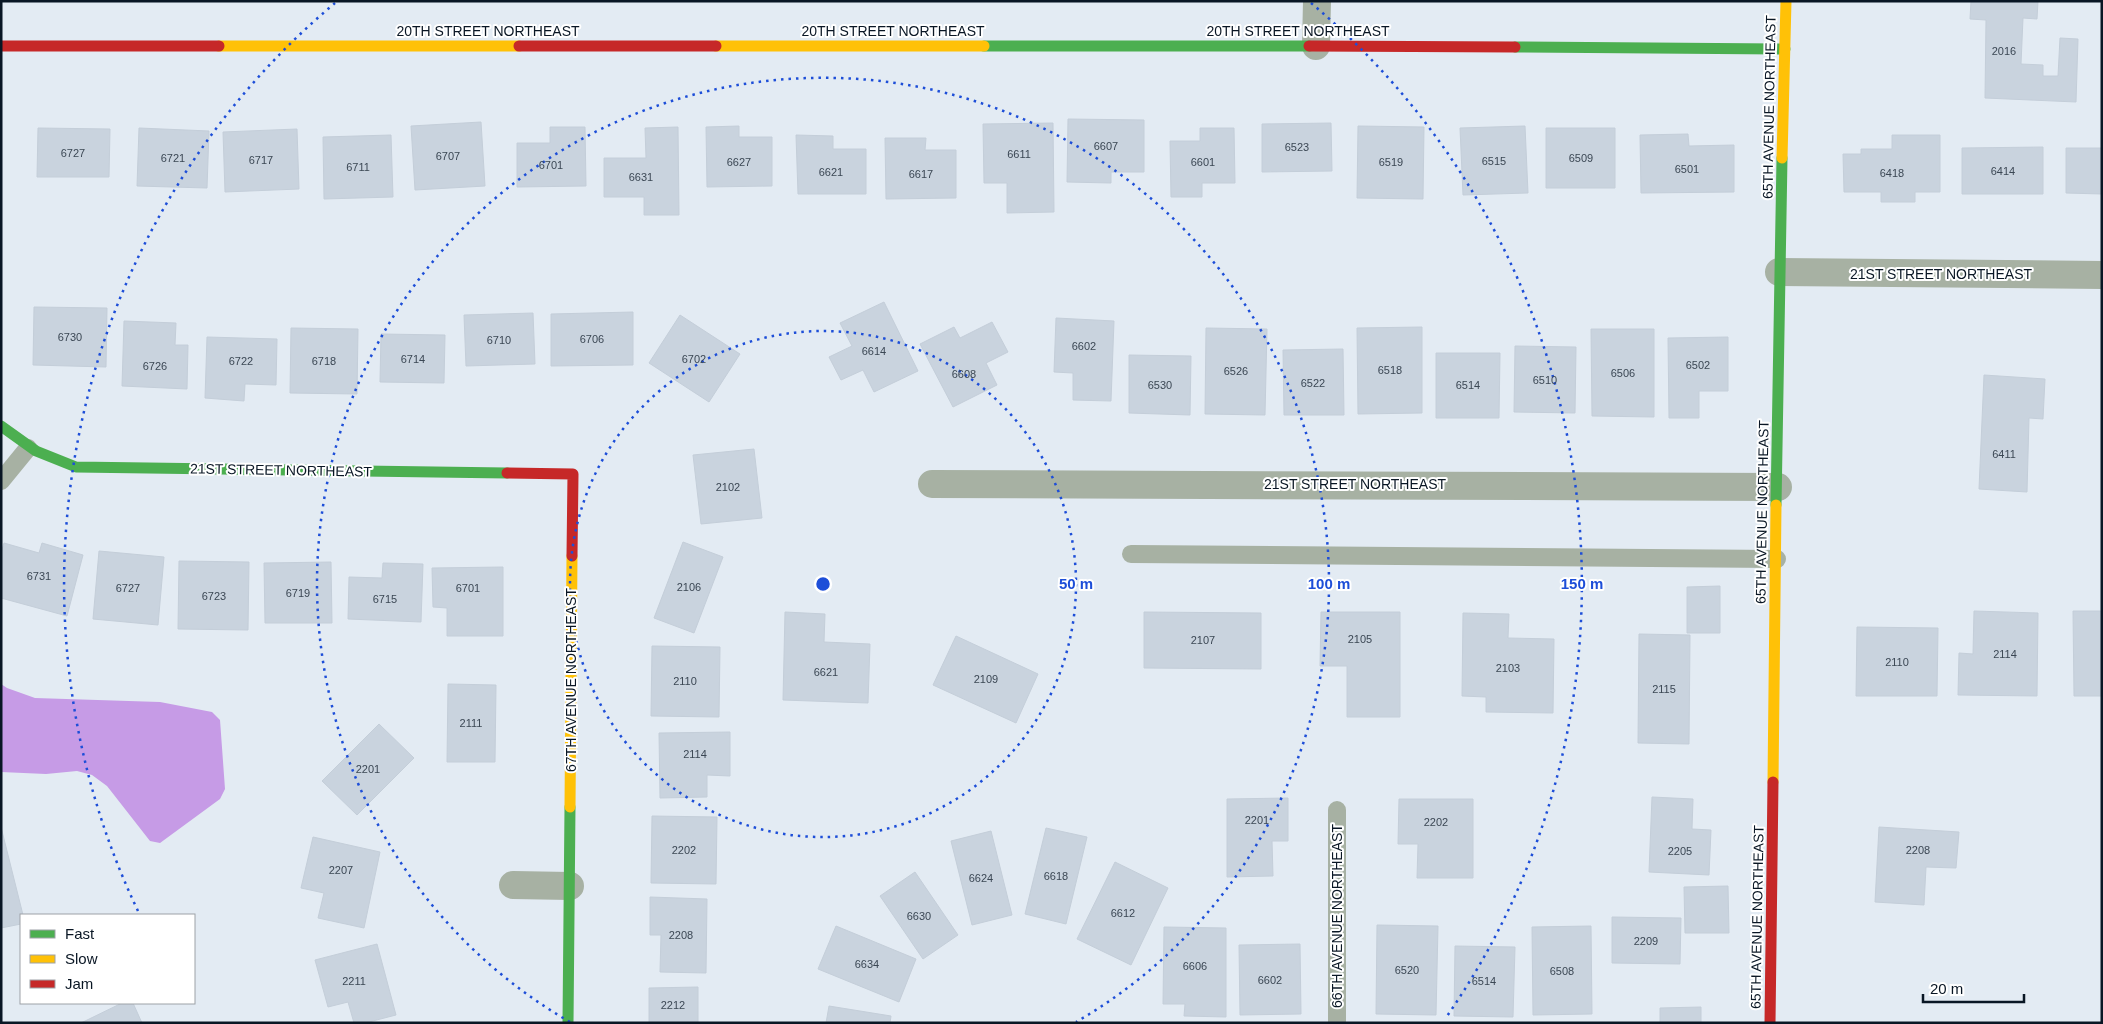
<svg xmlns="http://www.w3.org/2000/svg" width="2103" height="1024" viewBox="0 0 2103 1024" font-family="Arial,sans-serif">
  <rect width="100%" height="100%" fill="#e3ebf3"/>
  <path fill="#c69be6" d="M1 684 7 688 35 698 160 702 212 712 220 720 225 789 220 799 160 843 150 841 107 786 92 775 77 771 46 774 1 772Z"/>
  <path fill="#c9d3de" stroke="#c4ced9" d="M1971 1H2038L2037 19 2023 18 2021 64 2043 65V76H2058L2060 38 2078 39 2076 102 1985 98 1986 20 1970 19Z
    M1068 119 1144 120V172H1111V183L1067 182Z
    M481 122 485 186 415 190 411 126Z
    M1053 123 1054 212 1007 213V183H984L983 124Z
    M1331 123 1332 171 1262 172V124Z
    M739 126V137H772V186L707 187 706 127Z
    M1358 126 1424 127 1423 199 1357 198Z
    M1525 126 1528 193 1463 195 1460 128Z
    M550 127H585L586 186 517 187V143H550Z
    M678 127 679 215H644V197H604V158H646L645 128Z
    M38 128 110 129 109 177H37Z
    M139 128 209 131 207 188 137 186Z
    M1200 128H1234L1235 183H1202V197H1171L1170 141H1200Z
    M1546 128H1615V188H1546Z
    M297 129 299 189 225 192 223 132Z
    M1688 134 1689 146 1734 145V192L1641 193 1640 135Z
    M391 135 393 197 324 199 323 137Z
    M796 135 833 136V149H866V194H798Z
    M1892 135H1940V192H1915V202H1881V192H1844L1843 154H1861V149H1892Z
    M885 138H926L925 150H956V198L886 199Z
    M2043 147V194H1962V148Z
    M2066 148H2102V194L2066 193Z
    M884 302 918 371 874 392 863 370 841 380 829 357 852 346 840 323Z
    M34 307 107 308 106 367 33 365Z
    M633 312V365L551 366V314Z
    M533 313 535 364 466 366 464 315Z
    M680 315 740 354 709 402 649 363Z
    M1056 318 1114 321 1111 401 1073 400V373L1054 372Z
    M124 321 176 323 175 345H188L187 389 122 386Z
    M992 322 1008 352 986 363 997 385 953 407 920 344 954 327 960 338Z
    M1422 327V413L1358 414 1357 328Z
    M291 328 358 329 357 394 290 393Z
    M1206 328 1267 329 1265 415 1205 414Z
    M1591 329H1654V417L1592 416Z
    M381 334 445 335 444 383 380 382Z
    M207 337 277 339 276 385 245 384 244 401 205 398Z
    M1728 337V391H1699V418H1669L1668 338Z
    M1515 346 1576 347 1575 413 1514 412Z
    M1343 349 1344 415H1284L1283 350Z
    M1436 353H1500L1499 418H1436Z
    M1129 355 1191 356 1190 415 1129 413Z
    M1984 375 2045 379 2043 419 2029 418 2027 492 1979 489Z
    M754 449 762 518 701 524 693 455Z
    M683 542 723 557 694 633 654 618Z
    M4 543 39 553 42 543 83 555 67 616 1 598V553Z
    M99 551 164 557 158 625 93 619Z
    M179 561 249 562 248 630 178 629Z
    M331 562 332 623H265L264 563Z
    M383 563 423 564 421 622 348 619 349 577 382 578Z
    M503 567V636H447V608L433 607 432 568Z
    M1720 586V633H1687V587Z
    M1974 611 2038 613 2037 696 1958 695 1959 653 1973 654Z
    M2073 611H2102V696H2074Z
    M785 612 825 614 824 642 870 644 868 703 783 700Z
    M1144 612 1261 613V669L1144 668Z
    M1321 612H1400V717H1347V666H1320Z
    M1463 613 1509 614 1508 638 1554 639 1553 713 1486 712V697L1462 696Z
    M1857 627 1938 628 1937 696H1856Z
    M1639 634 1690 635 1689 744 1638 743Z
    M956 636 1038 674 1016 723 933 685Z
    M652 646 720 647 719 717 651 716Z
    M448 684 496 685 495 762H447Z
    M379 724 414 758 357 815 322 781Z
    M730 732V776L707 775V797L660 798 659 733Z
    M1652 797 1693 799 1692 829 1711 830 1709 875 1649 872Z
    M1288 798V841H1272L1273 876 1227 877V799Z
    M1399 799H1473V878H1417L1418 844H1398Z
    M652 816 717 817 716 884 651 883Z
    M1 827 23 915 21 924 1 928Z
    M1879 827 1959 832 1956 868 1926 867 1924 905 1875 902Z
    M1046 828 1087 837 1066 924 1025 914Z
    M991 831 1012 915 972 925 951 841Z
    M313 837 380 852 364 928 318 918 324 893 301 888Z
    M1115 862 1168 888 1131 965 1077 939Z
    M915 872 958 935 923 959 880 896Z
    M1728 886 1729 933H1685L1684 887Z
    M650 897 707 899 706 973 660 972 661 935H650Z
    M1612 917 1681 918 1680 964 1612 963Z
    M1377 925 1438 926 1436 1015 1376 1014Z
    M836 926 916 959 899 1002 818 969Z
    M1591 926 1592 1014 1533 1015 1532 927Z
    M1164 927 1226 928V1017L1184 1016 1185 1004H1163Z
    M377 944 396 1015 365 1023H354L348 1002 328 1007 315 960Z
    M1300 944 1301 1014 1240 1015 1239 945Z
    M1455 946 1515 947 1513 1017 1454 1016Z
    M698 987V1023H649V988Z
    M122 1003H133L142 1023H81Z
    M829 1006 891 1016 890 1023H826Z
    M1701 1007V1023H1660V1008Z"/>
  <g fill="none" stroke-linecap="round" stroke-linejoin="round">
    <path stroke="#a7b1a3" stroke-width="18" d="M1 481 28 448
      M1131 554 1777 559
      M1337 1023V810"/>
    <path stroke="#a7b1a3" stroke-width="28" d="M1316 46 1317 1
      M1779 272 2102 275
      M932 484 1778 487
      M513 885 570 886"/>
    <path stroke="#4caf50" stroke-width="11" d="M984 46H1309
      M1515 47 1785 49
      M1 426 36 451 76 467 507 473
      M1776 505 1782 158
      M568 1023 570 807"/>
    <path stroke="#ffc107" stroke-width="11" d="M219 46H519
      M716 46H984
      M1782 158 1786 1
      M1773 782 1776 505
      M570 807 572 556"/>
    <path stroke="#c62828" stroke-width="11" d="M1 46H219
      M519 46H716
      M1309 46 1515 47
      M507 473 573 474 572 556
      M1770 1023 1773 782"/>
  </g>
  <g fill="none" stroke="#1d4ed8" stroke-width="2.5" stroke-dasharray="2.5 5">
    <circle cx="823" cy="584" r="253"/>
    <path d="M570 1022A506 506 0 1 1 1076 1022"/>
    <path d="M138 911A759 759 0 0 1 335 3M1311 3A759 759 0 0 1 1445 1019"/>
  </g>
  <g text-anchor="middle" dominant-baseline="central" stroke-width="4" stroke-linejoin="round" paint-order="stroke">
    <g font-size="11" fill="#3b4754">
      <text x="2004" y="51">2016</text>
      <text x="1106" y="146">6607</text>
      <text x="1297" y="147">6523</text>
      <text x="73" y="153">6727</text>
      <text x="1019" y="154">6611</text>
      <text x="448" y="156">6707</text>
      <text x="173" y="158">6721</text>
      <text x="1581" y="158">6509</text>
      <text x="261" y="160">6717</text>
      <text x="1494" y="161">6515</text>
      <text x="739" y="162">6627</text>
      <text x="1203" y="162">6601</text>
      <text x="1391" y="162">6519</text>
      <text x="551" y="165">6701</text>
      <text x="358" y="167">6711</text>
      <text x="1687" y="169">6501</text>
      <text x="2003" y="171">6414</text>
      <text x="831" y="172">6621</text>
      <text x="1892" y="173">6418</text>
      <text x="921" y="174">6617</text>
      <text x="641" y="177">6631</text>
      <text x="70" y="337">6730</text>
      <text x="592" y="339">6706</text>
      <text x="499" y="340">6710</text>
      <text x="1084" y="346">6602</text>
      <text x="874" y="351">6614</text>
      <text x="413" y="359">6714</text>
      <text x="694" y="359">6702</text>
      <text x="241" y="361">6722</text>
      <text x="324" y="361">6718</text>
      <text x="1698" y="365">6502</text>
      <text x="155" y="366">6726</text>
      <text x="1390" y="370">6518</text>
      <text x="1236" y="371">6526</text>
      <text x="1623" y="373">6506</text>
      <text x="964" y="374">6608</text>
      <text x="1545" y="380">6510</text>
      <text x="1313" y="383">6522</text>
      <text x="1160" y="385">6530</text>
      <text x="1468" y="385">6514</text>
      <text x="2004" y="454">6411</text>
      <text x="728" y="487">2102</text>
      <text x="39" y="576">6731</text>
      <text x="689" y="587">2106</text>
      <text x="128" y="588">6727</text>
      <text x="468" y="588">6701</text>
      <text x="298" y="593">6719</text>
      <text x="214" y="596">6723</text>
      <text x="385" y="599">6715</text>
      <text x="1360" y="639">2105</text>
      <text x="1203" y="640">2107</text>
      <text x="2005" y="654">2114</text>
      <text x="1897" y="662">2110</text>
      <text x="1508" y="668">2103</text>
      <text x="826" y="672">6621</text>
      <text x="986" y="679">2109</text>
      <text x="685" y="681">2110</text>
      <text x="1664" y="689">2115</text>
      <text x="471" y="723">2111</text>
      <text x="695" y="754">2114</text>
      <text x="368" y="769">2201</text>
      <text x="1257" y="820">2201</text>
      <text x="1436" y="822">2202</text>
      <text x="684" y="850">2202</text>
      <text x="1918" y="850">2208</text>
      <text x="1680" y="851">2205</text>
      <text x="341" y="870">2207</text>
      <text x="1056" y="876">6618</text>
      <text x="981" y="878">6624</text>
      <text x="1123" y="913">6612</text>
      <text x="919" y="916">6630</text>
      <text x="681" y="935">2208</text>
      <text x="1646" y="941">2209</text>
      <text x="867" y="964">6634</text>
      <text x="1195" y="966">6606</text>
      <text x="1407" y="970">6520</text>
      <text x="1562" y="971">6508</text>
      <text x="1270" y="980">6602</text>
      <text x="354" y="981">2211</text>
      <text x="1484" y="981">6514</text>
      <text x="673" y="1005">2212</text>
    </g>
    <g font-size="14" fill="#091624" stroke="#fff">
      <text x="488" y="31">20TH STREET NORTHEAST</text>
      <text x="893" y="31">20TH STREET NORTHEAST</text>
      <text x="1298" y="31">20TH STREET NORTHEAST</text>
      <text transform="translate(1769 107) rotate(-89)">65TH AVENUE NORTHEAST</text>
      <text x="1941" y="274">21ST STREET NORTHEAST</text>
      <text transform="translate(281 470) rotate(1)">21ST STREET NORTHEAST</text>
      <text x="1355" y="484">21ST STREET NORTHEAST</text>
      <text transform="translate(1762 512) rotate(-89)">65TH AVENUE NORTHEAST</text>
      <text transform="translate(571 680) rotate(-90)">67TH AVENUE NORTHEAST</text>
      <text transform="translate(1337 916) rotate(-90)">66TH AVENUE NORTHEAST</text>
      <text transform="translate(1757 917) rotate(-89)">65TH AVENUE NORTHEAST</text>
    </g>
  </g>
  <circle cx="823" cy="584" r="8" fill="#1d4ed8" stroke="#fff" stroke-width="2.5"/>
  <g font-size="15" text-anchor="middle" font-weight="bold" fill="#1d4ed8" stroke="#fff" stroke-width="4" stroke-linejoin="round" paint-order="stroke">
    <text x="1076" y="589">50 m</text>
    <text x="1329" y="589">100 m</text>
    <text x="1582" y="589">150 m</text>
  </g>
  <rect width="2103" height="1024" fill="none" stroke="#091624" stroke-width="5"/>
  <rect x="20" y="914" width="175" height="90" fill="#ffffff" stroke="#9da2a7"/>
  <rect x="30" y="930" width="25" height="8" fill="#4caf50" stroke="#9da2a7"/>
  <text x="65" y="939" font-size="15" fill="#091624">Fast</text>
  <rect x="30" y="955" width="25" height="8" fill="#ffc107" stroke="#9da2a7"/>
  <text x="65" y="964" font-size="15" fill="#091624">Slow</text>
  <rect x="30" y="980" width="25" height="8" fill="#c62828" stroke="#9da2a7"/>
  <text x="65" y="989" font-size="15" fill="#091624">Jam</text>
  <path d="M1923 994v8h101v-8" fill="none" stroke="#091624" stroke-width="2.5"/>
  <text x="1930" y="994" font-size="15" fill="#091624" stroke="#ffffff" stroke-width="4" paint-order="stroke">20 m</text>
</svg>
